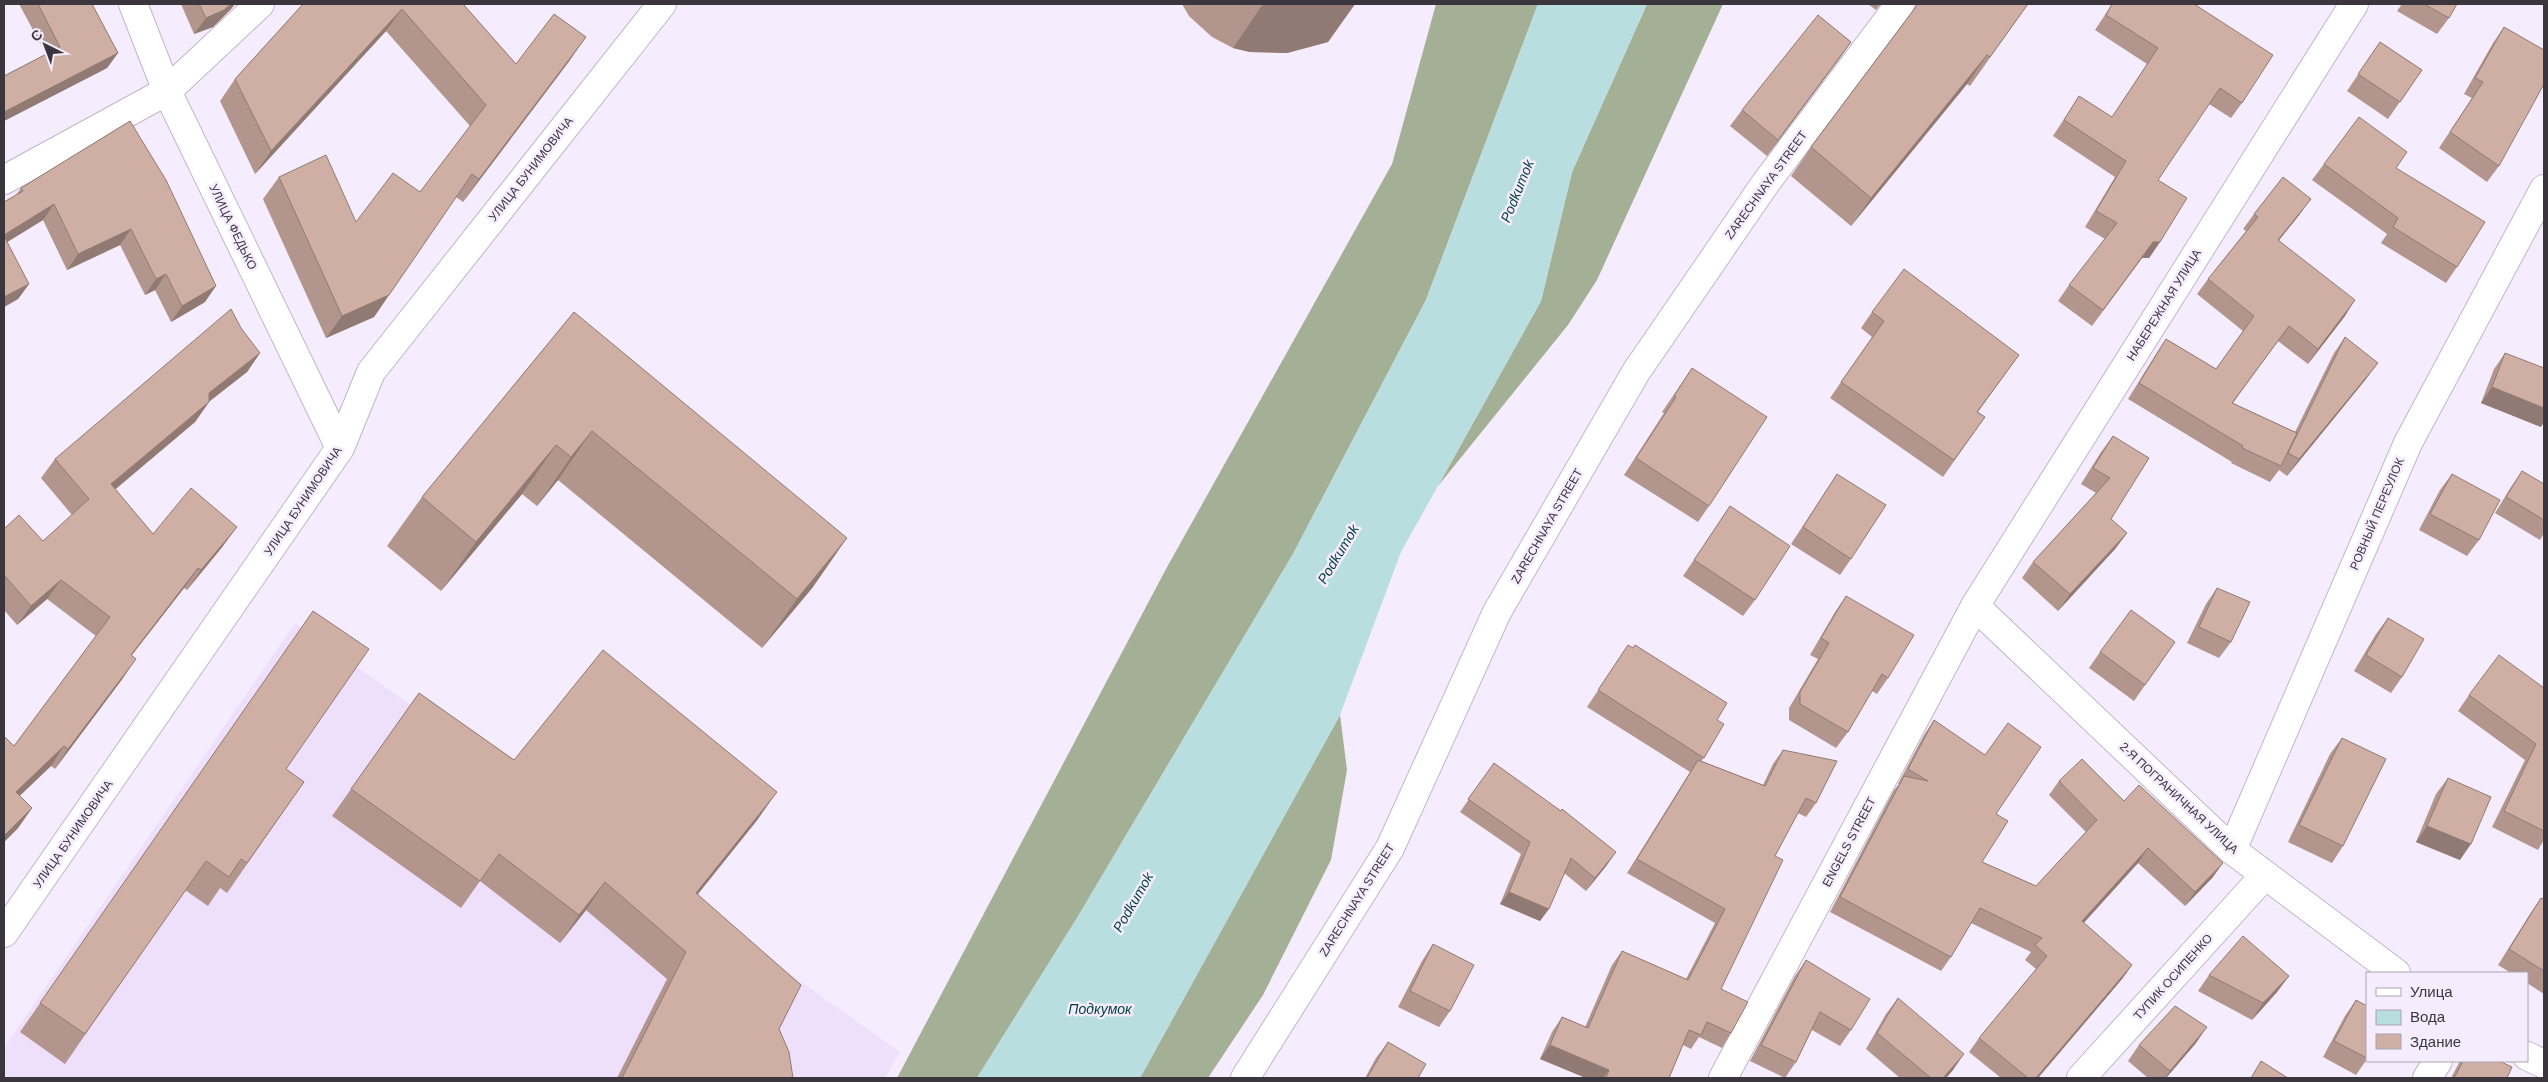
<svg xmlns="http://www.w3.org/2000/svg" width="2548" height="1082" viewBox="0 0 2548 1082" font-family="Helvetica,sans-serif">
  <rect width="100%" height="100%" fill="#f5edfd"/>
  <path fill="#eedffb" d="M295 623 900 1052 885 1078H4V1048Z"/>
  <path fill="#a3b095" d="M1436 4H1538L1426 300 1293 554 1077 918 977 1078H897L1166 569 1392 164Z
    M1647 4H1723L1597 280 1568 325 1438 486 1541 301 1572 172Z
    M1340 715 1347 770 1331 860 1263 995 1208 1078H1140Z"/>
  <path fill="#b8dedf" d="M1538 4H1647L1572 172 1541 301 1401 552 1340 715 1140 1078H977L1077 918 1293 554 1426 300Z"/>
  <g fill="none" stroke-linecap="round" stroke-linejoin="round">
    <g stroke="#c0b6ca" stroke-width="30">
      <path id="minor" d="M133 4 167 91 340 448
        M4 180 167 91 260 4
        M1975 606 2232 850 2396 973
        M2232 850 2408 443 2544 189
        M4 933 340 448 371 372 662 4
        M2527 1056 2544 1064
        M1245 1078 1390 848 1497 612 1636 372 1765 184 1900 4
        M1723 1078 1975 606 2354 4
        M2081 1078 2265 875
        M2427 1078 2438 1061"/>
    </g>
    <use href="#minor" stroke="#fff" stroke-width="28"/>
  </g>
  <path fill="#b2968d" d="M19 4H92L118 53 107 68 4 121V76L46 54Z
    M181 4H235L231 9 213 27 194 34Z
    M303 4H463L516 64 570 60 463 202 456 197 374 317 326 338 263 199 279 177 356 222 420 192 470 126 386 31 255 174 220 101 235 79Z
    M1182 4H1355L1328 42 1287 53 1250 52 1233 48 1212 37 1189 16Z
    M1868 4H1881L1876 10Z
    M1915 4H2028L1970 86 1967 84 1851 226 1791 176 1811 147 1914 10 1916 5Z
    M2112 4H2194L2242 103 2231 118 2209 104 2158 180 2160 242 2149 258H2142L2092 326 2058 301 2069 285 2105 239 2085 227 2115 177 2053 136 2079 96 2112 117 2147 64 2095 30Z
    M2402 4H2457L2449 18 2437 34 2397 11Z
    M2504 27 2499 166 2487 182 2439 148 2472 98 2464 94 2493 43Z
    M1851 42 1767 156 1730 126 1742 110Z
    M2380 42 2422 70 2388 119 2347 91Z
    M130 121 205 302 171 322 155 290 145 295 120 245 67 270 43 220 7 242 29 284 18 299 4 307V202L16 195 21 188Z
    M2324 164 2396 168 2457 267 2446 283 2381 243 2387 234 2312 180Z
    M2254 214H2300L2279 240 2345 316 2308 364 2278 341 2233 403 2295 432 2334 353 2345 337 2366 379 2287 476 2279 470 2270 482 2231 463 2232 462 2128 399 2156 354 2166 339 2216 369 2243 331 2197 294 2208 279 2246 231 2243 229Z
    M574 312 813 587 762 648 558 480 537 506 522 494 441 591 387 546 422 497Z
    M1872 312 2019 355 1978 412 1985 417 1943 477 1830 398 1872 337 1861 328Z
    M260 353 247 372 209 402 195 422 115 489 153 534 223 546 187 590 184 588 132 655 123 678 55 769 51 766 19 796 32 808 18 828 4 842V736L14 746 96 636 47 599 17 625 4 610V529L43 541 72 515 41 478 55 459Z
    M2505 353 2541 427 2481 403 2494 369Z
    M1692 368 1709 506 1698 522 1624 475 1664 413 1662 412Z
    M2113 436 2111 519 2127 533 2115 549 2058 611 2022 578 2033 562 2096 493 2081 484 2101 452Z
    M2522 471 2544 484V533L2540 540 2495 513 2511 487Z
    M1837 474 1851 559 1840 575 1791 544Z
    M2452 474 2479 540 2467 556 2419 530 2440 490Z
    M1730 506 1755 600 1743 616 1683 576Z
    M2217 588 2231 642 2219 658 2187 643 2206 604Z
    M1846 596 1888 678 1877 694 1872 691 1848 732 1836 748 1789 720V708L1818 659 1810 655 1835 612Z
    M313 611 286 769 304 782 227 893 220 888 208 906 185 890 65 1064 20 1032Z
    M2388 618 2402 677 2391 693 2354 671 2376 634Z
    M2175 642 2134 701 2089 668 2100 652Z
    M1628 645 1717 720 1704 758 1701 761 1763 785 1773 764 1783 750 1816 803 1806 817 1798 813 1775 856 1721 989 1731 1033 1722 1048 1699 1037 1691 1049 1683 1045 1669 1078H1586L1540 1059 1552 1032 1562 1017 1585 1027 1612 965 1622 951 1686 979 1715 923 1627 873 1690 772 1587 707Z
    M2544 688V840L2538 850 2492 827 2525 760 2458 711 2469 695Z
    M419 693 514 760 758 819 698 894 779 1029 793 1078H617L667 979 586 910 560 943 480 881 461 908 332 816Z
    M1934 720 1996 814 1982 862 2036 886 2086 832 2049 795 2059 781 2124 801 2213 877 2185 906 2138 863 2083 923 2132 965 2122 979 2038 1078H2001L1969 1052 1979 1038 2036 969 2025 960 2031 952 1971 923 1951 957 1941 971 1830 912 1894 790 1899 784H1898L1924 735Z
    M2342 738 2343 846 2332 863 2288 842 2330 754Z
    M1494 763 1607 865 1586 891 1564 873 1540 921 1500 904 1521 854 1460 812Z
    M2448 778 2460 860 2416 842 2436 794Z
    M2541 898 2544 899V994L2527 983V973H2511L2498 965 2530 914Z
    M1433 944 1450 1011 1439 1027 1398 1007 1422 961Z
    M1806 960 1851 1030 1840 1046 1812 1030 1796 1062 1785 1078 1750 1061 1795 976Z
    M2209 975 2289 976 2277 992 2252 1020 2198 991Z
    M1898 998 1953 1070 1946 1078H1900L1866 1049 1886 1014Z
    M2356 1000 2367 1006V1059L2356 1075 2323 1057 2345 1016Z
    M1388 1042 1418 1078H1365L1376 1058Z
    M2196 1043 2166 1078H2148L2128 1061 2139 1045Z
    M2460 1061H2499L2507 1078H2451Z"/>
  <path fill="#917a73" d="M231 4H235L231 9 213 27 194 34 206 18Z
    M1263 4H1355L1328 42 1287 53 1250 52 1233 48Z
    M402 9 386 31 255 174 271 151Z
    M586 37 570 60 463 202 479 179Z
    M1851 42 1840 58 1767 156 1778 140Z
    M118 53 107 68 4 121V112Z
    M1987 55 1967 84 1851 226 1871 198Z
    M2311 199 2300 214 2267 255 2278 240Z
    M54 204 43 220 4 244V235Z
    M131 229 120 245 67 270 78 254Z
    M2153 242H2160L2149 258H2142L2092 326Z
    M166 274 155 290 145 295 156 279Z
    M29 284 18 299 4 307V297Z
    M216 286 205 302 171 322 182 306Z
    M389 295 374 317 326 338 342 316Z
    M2355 300 2345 316 2308 364 2318 349Z
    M260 353 247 372 195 412 209 393Z
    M2378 363 2366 379 2287 476 2299 459Z
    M2492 387 2544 408V422L2541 427 2481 403Z
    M209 402 195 422 98 504 111 484Z
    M592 431 558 480 537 506 571 457Z
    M556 445 522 494 441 591 476 542Z
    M237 527 223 546 187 590 201 570Z
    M2127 533 2115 549 2058 611 2070 594Z
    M847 538 813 587 762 648 797 599Z
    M198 568 184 588 117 674 131 655Z
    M61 580 47 599 17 625 31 606Z
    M136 659 123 678 55 769 68 749Z
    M64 746 51 766 4 811 16 792Z
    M777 792 758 819 677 920 696 893Z
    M32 808 18 828 4 842V836Z
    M2427 826 2471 844 2460 860 2416 842Z
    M2148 848 2138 863 2072 936 2082 921Z
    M1616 852 1607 865 1586 891 1595 878Z
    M2223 863 2213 877 2185 906 2195 892Z
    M605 882 586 910 560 943 579 915Z
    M1509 892 1549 909 1540 921 1500 904Z
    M2132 965 2122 979 2038 1078H2036Z
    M2289 976 2277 992 2252 1020 2263 1003Z
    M2207 1027 2196 1043 2166 1078H2165L2170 1071Z
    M1550 1045 1609 1070 1603 1078H1586L1540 1059Z
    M1964 1054 1953 1070 1946 1078H1943Z"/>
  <path fill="#cfafa4" stroke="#917a73" d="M38 4H92L118 53 4 112V76L60 47Z
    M199 4H231L224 10 206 18Z
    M303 4H463L516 64 554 14 586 37 479 179 472 174 389 295 342 316 279 177 326 155 356 222 393 173 420 192 486 105 402 9 271 151 235 79Z
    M1918 4H2028L1990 57 1987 55 1871 198 1811 147Z
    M2112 4H2194L2273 55 2242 103 2220 88 2158 180 2187 198 2160 242H2153L2103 310 2069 285 2117 223 2096 211 2126 161 2064 120 2079 96 2112 117 2158 48 2106 15Z
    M2424 4H2457L2449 18Z
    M1818 15 1851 42 1778 140 1742 110Z
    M2504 27 2544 50V84L2499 166 2450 132 2483 82 2475 78Z
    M2380 42 2422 70 2400 102 2358 74Z
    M2359 117 2407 152 2396 168 2485 222 2457 267 2393 227 2398 218 2324 164Z
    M130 121 166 180 216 286 182 306 166 274 156 279 131 229 78 254 54 204 4 235V202L23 191 21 188Z
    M2283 177 2311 199 2278 240 2355 300 2318 349 2289 326 2232 403 2297 433 2281 466 2242 448 2243 446 2139 383 2166 339 2216 369 2254 316 2208 279 2258 217 2254 214Z
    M4 236 29 284 4 297Z
    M1904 269 2019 355 1977 412 1985 417 1954 460 1841 382 1884 321 1872 312Z
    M231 309 241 328 260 353 209 393V402L111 484 153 534 191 488 237 527 201 570 198 568 131 655 136 659 68 749 64 746 16 792 32 808 4 836V736L14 746 110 617 61 580 31 606 4 575V529L19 515 43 541 89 499 55 459Z
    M574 312 847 538 797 599 592 431 571 457 556 445 476 542 422 497Z
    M2345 337 2378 363 2299 459 2288 453Z
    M2505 353 2544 368V408L2492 387Z
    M1692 368 1767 417 1709 506 1636 458 1676 397 1674 396Z
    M2113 436 2149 458 2111 519 2127 533 2070 594 2033 562 2110 478 2093 468Z
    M2522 471 2544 484V520L2506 497Z
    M1837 474 1886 505 1851 559 1803 527Z
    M2452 474 2500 500 2479 540 2430 514Z
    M1730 506 1790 546 1755 600 1694 560Z
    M2217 588 2250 602 2231 642 2199 627Z
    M1846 596 1914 635 1888 678 1882 674 1848 732 1800 704V692L1829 643 1821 638Z
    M2131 610 2175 642 2145 685 2100 652Z
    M313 611 369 649 286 769 304 782 247 863 241 859 229 877 206 861 85 1034 40 1003Z
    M2388 618 2424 639 2402 677 2366 655Z
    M1628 645 1633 648 1635 645 1727 703 1717 720 1724 724 1704 758 1598 690Z
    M603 650 777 792 696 893 801 985 779 1029 789 1052 793 1078H622L686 952 605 882 579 915 499 854 480 881 351 789 419 693 514 760Z
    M2499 655 2544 688V831L2504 811 2536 744 2469 695Z
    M1934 720 1985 755 2008 723 2041 747 1996 814 2008 821 1982 862 2036 886 2097 820 2059 781 2082 759 2124 801 2139 785 2223 863 2195 892 2148 848 2082 921 2132 965 2036 1078H2028L1979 1038 2047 956 2035 945 2042 938 1980 908 1951 957 1840 897 1904 776 1928 781 1908 769Z
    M2342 738 2386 759 2343 846 2299 825Z
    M1783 750 1837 761 1816 803 1806 798 1775 856 1783 860 1721 989 1748 1002 1731 1033 1707 1022 1701 1035 1689 1030 1669 1078H1606L1609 1070 1550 1045 1562 1017 1588 1028 1622 951 1688 980 1725 909 1637 859 1698 760 1765 786Z
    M1494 763 1561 811 1562 809 1616 852 1595 878 1571 858 1549 909 1509 892 1530 842 1468 799Z
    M2448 778 2491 797 2471 844 2427 826Z
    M2541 898 2544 899V971L2509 949Z
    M2243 936 2289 976 2263 1003 2209 975Z
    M1433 944 1474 965 1450 1011 1410 991Z
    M1806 960 1870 999 1851 1030 1820 1012 1796 1062 1761 1045Z
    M1898 998 1964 1054 1943 1078H1931L1877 1033Z
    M2356 1000 2367 1006V1058L2334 1041Z
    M2175 1006 2207 1027 2170 1071 2139 1045Z
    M1388 1042 1426 1064 1418 1078H1367Z
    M2261 1061 2288 1078H2251Z
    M2463 1061H2499L2512 1067 2507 1078H2454Z"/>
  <g text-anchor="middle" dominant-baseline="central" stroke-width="5" stroke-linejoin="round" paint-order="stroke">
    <g font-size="12" fill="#3b363e" stroke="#f5edfd">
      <text transform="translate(531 169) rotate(-52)">УЛИЦА БУНИМОВИЧА</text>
      <text transform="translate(1766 185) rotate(-54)">ZARECHNAYA STREET</text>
      <text transform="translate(233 227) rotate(64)">УЛИЦА ФЕДЬКО</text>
      <text transform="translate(2164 305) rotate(-58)">НАБЕРЕЖНАЯ УЛИЦА</text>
      <text transform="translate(303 501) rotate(-56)">УЛИЦА БУНИМОВИЧА</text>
      <text transform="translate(2377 514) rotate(-67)">РОВНЫЙ ПЕРЕУЛОК</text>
      <text transform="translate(1547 526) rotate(-60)">ZARECHNAYA STREET</text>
      <text transform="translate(2179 798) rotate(43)">2-Я ПОГРАНИЧНАЯ УЛИЦА</text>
      <text transform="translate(73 834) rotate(-55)">УЛИЦА БУНИМОВИЧА</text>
      <text transform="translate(1849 842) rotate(-62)">ENGELS STREET</text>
      <text transform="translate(1357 900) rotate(-58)">ZARECHNAYA STREET</text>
      <text transform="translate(2173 977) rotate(-48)">ТУПИК ОСИПЕНКО</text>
    </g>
    <g font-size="14" font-style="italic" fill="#013f40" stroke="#f5edfd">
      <text transform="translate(1517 191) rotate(-68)">Podkumok</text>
      <text transform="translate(1338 554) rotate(-59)">Podkumok</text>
      <text transform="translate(1133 902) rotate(-60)">Podkumok</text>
      <text x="1100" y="1009">Подкумок</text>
    </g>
  </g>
  <rect width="2548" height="1082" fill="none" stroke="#3b363e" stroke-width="10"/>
  <rect x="2366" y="972" width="162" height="90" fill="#f5edfd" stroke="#aba4b1"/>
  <rect x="2376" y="988" width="25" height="8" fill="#ffffff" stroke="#aba4b1"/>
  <text x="2410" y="997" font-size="15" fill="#3b363e">Улица</text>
  <rect x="2376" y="1010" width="25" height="15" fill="#b8dedf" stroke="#aba4b1"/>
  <text x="2410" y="1022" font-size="15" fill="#3b363e">Вода</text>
  <rect x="2376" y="1034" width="25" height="15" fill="#cfafa4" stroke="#aba4b1"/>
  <text x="2410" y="1047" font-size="15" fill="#3b363e">Здание</text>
  <g transform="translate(45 45) rotate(318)" stroke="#f5edfd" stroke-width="4" paint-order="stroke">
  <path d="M0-4L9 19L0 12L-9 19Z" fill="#3b363e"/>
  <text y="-8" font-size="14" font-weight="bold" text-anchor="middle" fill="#3b363e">С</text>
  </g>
</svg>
